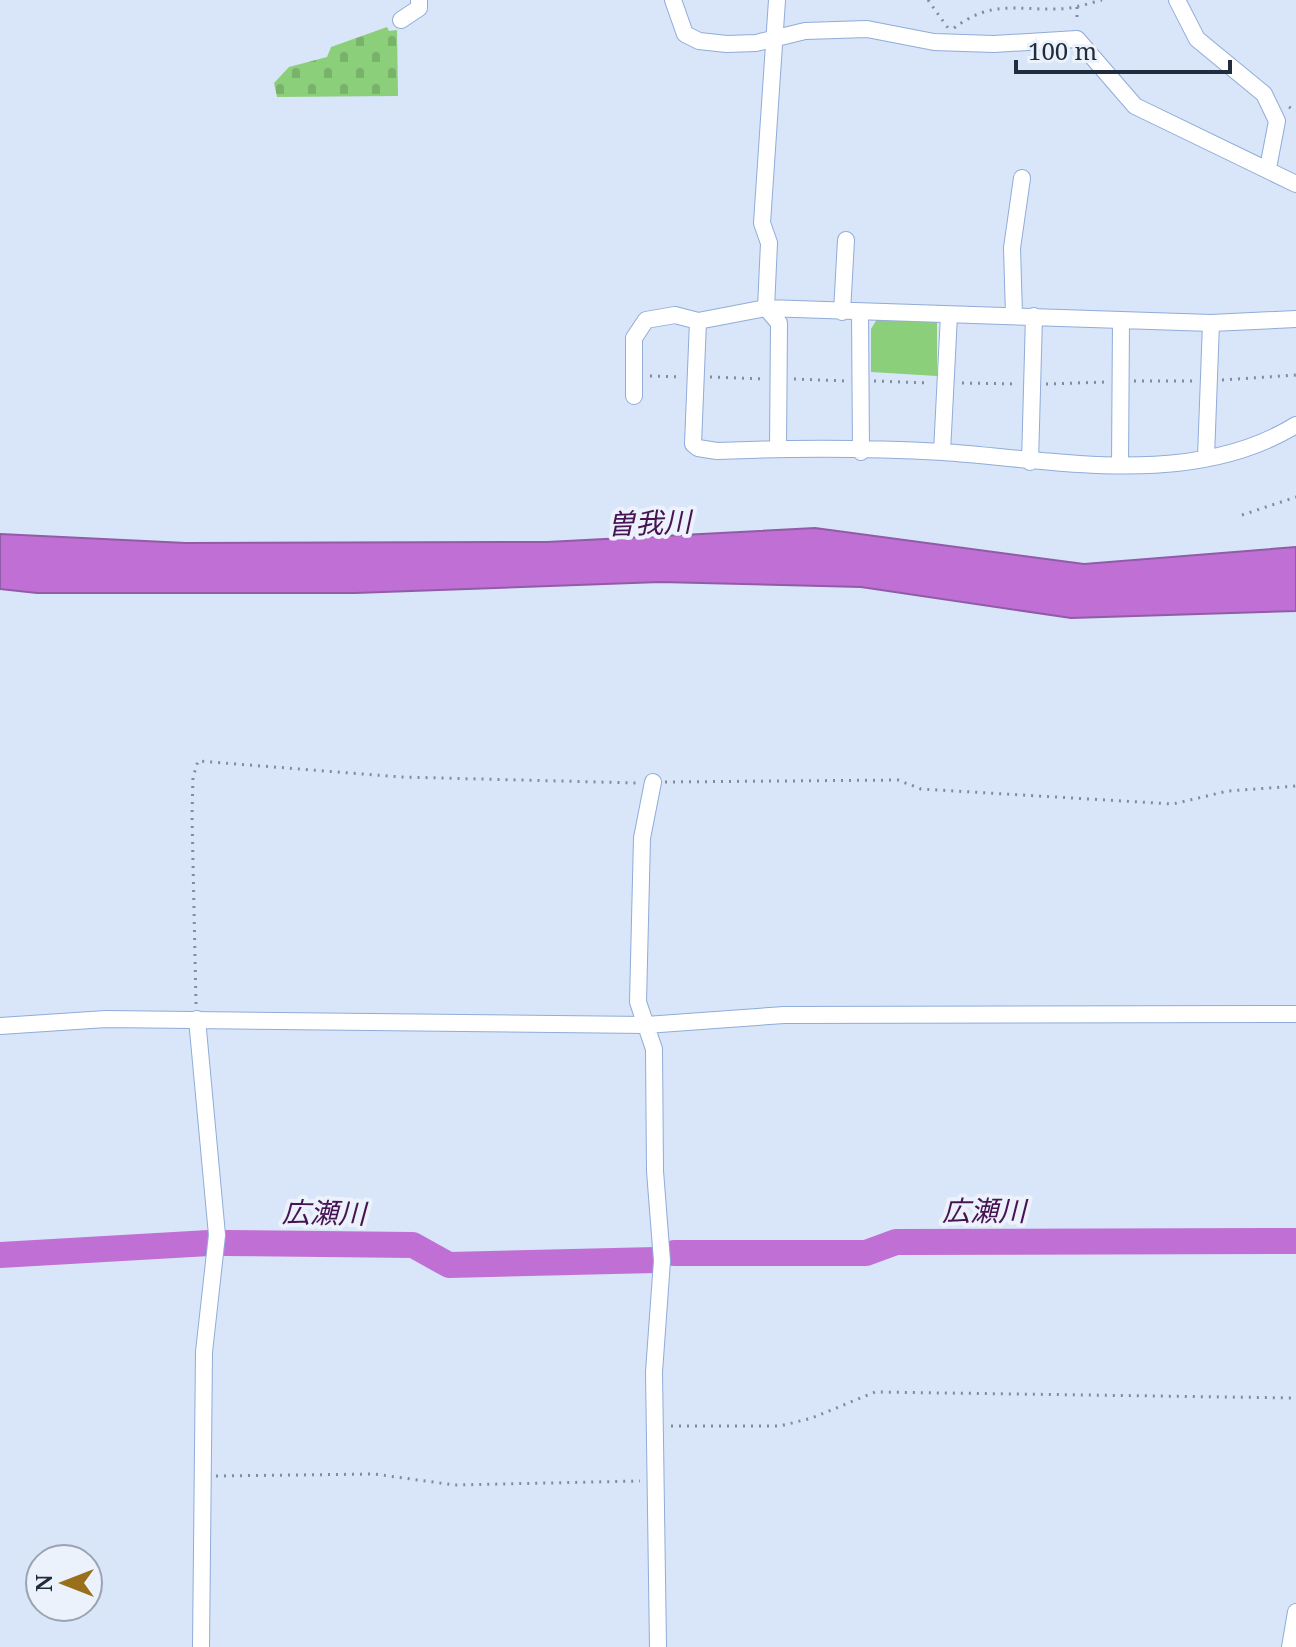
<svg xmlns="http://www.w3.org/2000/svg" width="1296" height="1647" viewBox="0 0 1296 1647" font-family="'Noto Serif','Noto Sans JP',serif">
  <defs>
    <pattern id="cemetery-stones" width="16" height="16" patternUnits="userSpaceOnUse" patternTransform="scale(2)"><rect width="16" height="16" fill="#8ccf7a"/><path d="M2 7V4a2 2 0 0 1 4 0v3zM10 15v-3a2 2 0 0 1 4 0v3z" fill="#78b26b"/></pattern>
  </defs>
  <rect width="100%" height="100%" fill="#d9e5f8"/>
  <path fill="url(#cemetery-stones)" d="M387 27 389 31 397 30 398 96 277 97 274 83 289 67 327 57 331 47Z"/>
  <path fill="#8ccf7a" d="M879 316 937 317V376L871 372V329Z"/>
  <path fill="#c070d4" stroke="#905ca7" stroke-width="2" d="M815 528 1084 564 1296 547V611L1071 618 861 587 660 582 355 593H37L0 589V534L186 543 547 542Z"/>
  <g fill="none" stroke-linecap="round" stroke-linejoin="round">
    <path stroke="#c070d4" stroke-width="26" d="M226 1243 413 1245 449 1265 656 1260
      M674 1253H866L896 1242 1296 1241
      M0 1255 209 1243"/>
    <g stroke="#90acd9" stroke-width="18">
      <path id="street" d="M673 0 685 34 699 41 727 44 756 43 805 31 867 29 934 42 994 44 1077 39 1135 106 1296 184
        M777 0 762 223 769 243 766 308 779 323 778 449
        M1177 0 1197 39 1264 94 1277 121 1268 168
        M401 20 419 8V0
        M842 312 846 240
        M860 312 861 452
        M1014 315 1012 248 1022 178
        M1296 319 1211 323 766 308 698 321 693 444 698 448 717 451C791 448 868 448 943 452 1057 460 1192 489 1296 425
        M634 396V338L646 320 675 315 698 321
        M942 452 949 315
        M1206 457 1211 323
        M1030 462 1034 316
        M1120 465 1121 320
        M653 782 642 838 638 1002 654 1049 655 1171 662 1261 654 1372 658 1647
        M197 1019 217 1235 204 1352 201 1647
        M0 1026 106 1019 646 1025 784 1015 1296 1014
        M1290 1647 1296 1612"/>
    </g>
    <path stroke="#808c9e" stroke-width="3" stroke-dasharray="2 6" stroke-linecap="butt" d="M928 0 948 28
      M1077 7V23
      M954 28C992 0 1013 10 1057 9 1072 9 1087 4 1102 0
      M1289 107 1296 111
      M650 376 682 377
      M710 377 766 379
      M794 379 846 381
      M1222 380 1296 375
      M874 381 930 383
      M1134 381H1194
      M962 383 1018 384
      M1046 384 1106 382
      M1242 515 1296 497
      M665 782 898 780 921 789 1173 804 1228 791 1296 786
      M196 1004 192 815 193 777 198 761 401 777 638 783
      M671 1426H780L812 1418 875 1392 1296 1398
      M216 1476 374 1474 455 1485 640 1481"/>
    <use href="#street" stroke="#fff" stroke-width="16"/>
  </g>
  <g text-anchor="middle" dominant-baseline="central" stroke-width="8" stroke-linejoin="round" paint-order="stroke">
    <g font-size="28" font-style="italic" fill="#471453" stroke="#ecf2fb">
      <text transform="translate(649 522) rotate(-2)">曽我川</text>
      <text x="984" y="1210">広瀬川</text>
      <text transform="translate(324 1212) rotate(1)">広瀬川</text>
    </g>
  </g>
  <g transform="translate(64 1583) rotate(270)"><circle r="38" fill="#ecf2fb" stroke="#9ba3af" stroke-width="2"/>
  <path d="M0-6L14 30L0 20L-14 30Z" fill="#996f1c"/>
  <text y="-12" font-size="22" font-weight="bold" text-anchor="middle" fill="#212c3e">N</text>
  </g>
  <path d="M1016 60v12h214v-12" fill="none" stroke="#212c3e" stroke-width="4"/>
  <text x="1028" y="60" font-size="24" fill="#212c3e" stroke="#ecf2fb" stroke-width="6" paint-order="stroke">100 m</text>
</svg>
